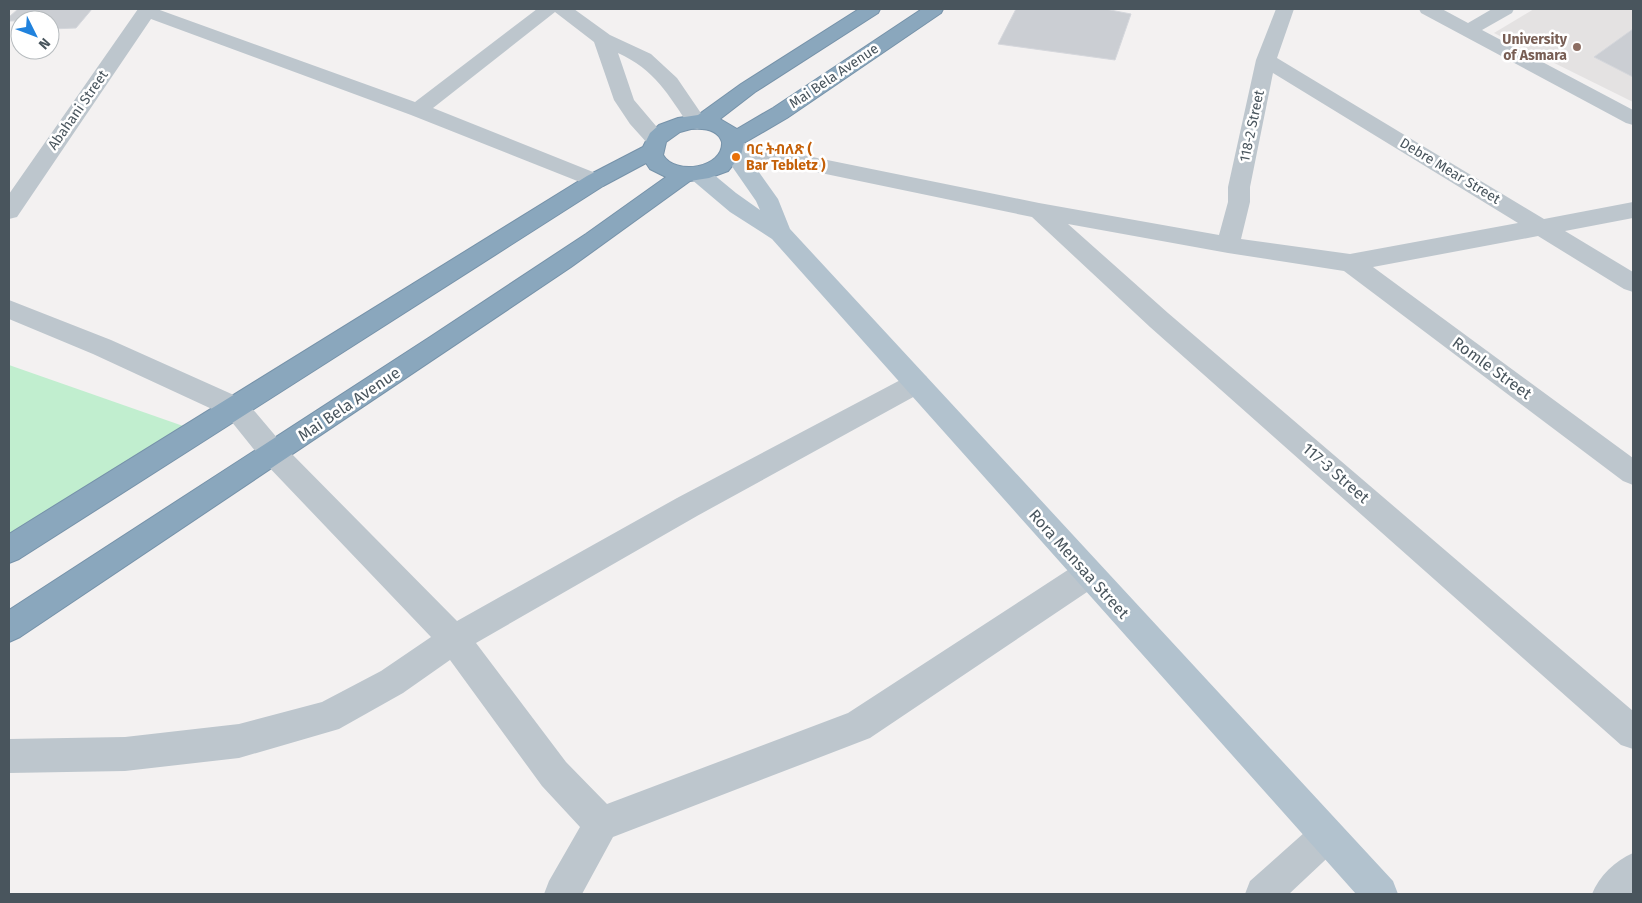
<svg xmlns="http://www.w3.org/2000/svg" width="1642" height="903" viewBox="0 0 1642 903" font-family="'Fira Sans','Noto Sans Ethiopic',sans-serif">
  <rect width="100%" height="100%" fill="#f3f1f1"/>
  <path fill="#e4e2e2" d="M1534 9H1633V102L1494 33Z"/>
  <path fill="#c1eecf" d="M9 365 186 427 9 538Z"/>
  <path fill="#cbced3" stroke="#d5d7dc" d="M18 9H92L76 28 50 29V20L9 21V17Z
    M1016 9H1105L1131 14 1115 60 998 44Z
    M1633 29V77L1594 57Z"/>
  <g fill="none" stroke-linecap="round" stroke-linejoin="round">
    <g stroke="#7692a9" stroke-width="2">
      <path id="highway" d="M859 9H880L878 13 755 92 720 119 737 129 773 108 922 9H943L941 13 787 118 744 143 741 155 728 171 709 178 690 181 571 267 20 637 9 642V610L430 337 586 234 666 177 650 169 646 163 603 186 19 559 9 563V534L587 176 643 147 650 133 659 125 678 118 698 115 741 84ZM691 129C703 128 718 129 722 142 724 168 675 176 663 155L666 142 680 132Z"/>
    </g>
    <path fill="#bdc6cd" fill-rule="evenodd" d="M138 9H157L415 102 537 9H574L610 35 651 54 677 78 707 122 704 127 697 129 690 127C668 94 655 70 618 53L634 100 667 139 664 144 656 146 648 144 630 124 614 100 594 42 555 12 433 108 603 176 606 181 603 186 595 188 411 115 151 19 17 217 9 219V194Z
      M1276 9H1294L1277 58 1544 219 1633 202V218L1565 231 1633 272V292L1624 289 1538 236 1373 267 1633 458V485L1623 481 1344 271 1228 253 1068 224 1168 313 1633 711V749L1621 745 1150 327 1032 217 734 155 726 153 723 148 726 143 734 141 1039 203 1219 235 1228 202V187L1256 60ZM1273 73 1518 223 1350 254 1241 239 1250 202V187Z
      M1419 9H1442L1468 23 1492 9H1514L1512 13 1482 30 1633 110V125L1626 123 1421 13Z
      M9 300 111 340 245 400 284 446 457 621 677 498 908 376 917 373 926 376 930 383 926 390 697 516 476 643 566 762 607 804 848 713 1077 564 1088 560 1099 564 1103 574 1099 584 870 738 613 837 582 894H544L549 881 580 827 542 786 450 660 403 693 339 729 239 758 125 771 9 773V739L125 737 239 724 322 702 381 671 431 637 264 462 227 416 93 354 9 319Z
      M1326 818 1338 824 1344 836 1338 848 1289 894H1245L1250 881 1314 824Z
      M1633 853V894H1592C1599 876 1615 861 1633 853Z"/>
    <path fill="#b2c2ce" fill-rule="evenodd" d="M733 145 741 147 778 199 790 229 1393 881 1398 894H1356L772 239 730 212 691 179 688 174 691 169 699 167 707 169 736 193 760 210 756 201 722 152 725 147Z"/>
    <use href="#highway" fill="#8aa7bd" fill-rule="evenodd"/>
  </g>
  <circle fill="#8d6e63" stroke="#fff" stroke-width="2" cx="1577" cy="47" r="5"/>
  <circle fill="#e8710a" stroke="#fff" stroke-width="2" cx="736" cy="157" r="5"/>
  <g text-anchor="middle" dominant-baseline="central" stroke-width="5" stroke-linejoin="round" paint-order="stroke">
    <g font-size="14" font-weight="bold" fill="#785e54" stroke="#fff" text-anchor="end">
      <text x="1567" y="39">University<tspan x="1567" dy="16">of Asmara</tspan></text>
    </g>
    <g font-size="14" fill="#49555d" stroke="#fff">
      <text transform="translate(834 76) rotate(-34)">Mai Bela Avenue</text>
      <text transform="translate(78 110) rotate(-55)">Abahani Street</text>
      <text transform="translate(1252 126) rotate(-78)">118-2 Street</text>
      <text transform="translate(1450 171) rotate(31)">Debre Mear Street</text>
    </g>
    <g font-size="14" font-weight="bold" fill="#c56008" stroke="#fff" text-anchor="start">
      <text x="746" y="149">ባር ትብለጽ (<tspan x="746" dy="16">Bar Tebletz )</tspan></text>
    </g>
    <g font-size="16" fill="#49555d" stroke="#fff">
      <text transform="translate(1492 368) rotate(36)">Romle Street</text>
      <text transform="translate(349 404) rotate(-34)">Mai Bela Avenue</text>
      <text transform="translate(1336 473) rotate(41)">117-3 Street</text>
      <text transform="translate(1079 564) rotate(48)">Rora Mensaa Street</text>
    </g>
  </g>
  <rect width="1642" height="903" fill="none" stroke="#49555d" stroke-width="20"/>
  <g transform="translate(35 35) rotate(132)"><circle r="24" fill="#ffffff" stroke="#b6bbbe"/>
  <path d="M0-4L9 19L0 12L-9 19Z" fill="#2082dd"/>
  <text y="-8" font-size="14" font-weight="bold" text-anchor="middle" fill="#49555d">N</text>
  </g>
</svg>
